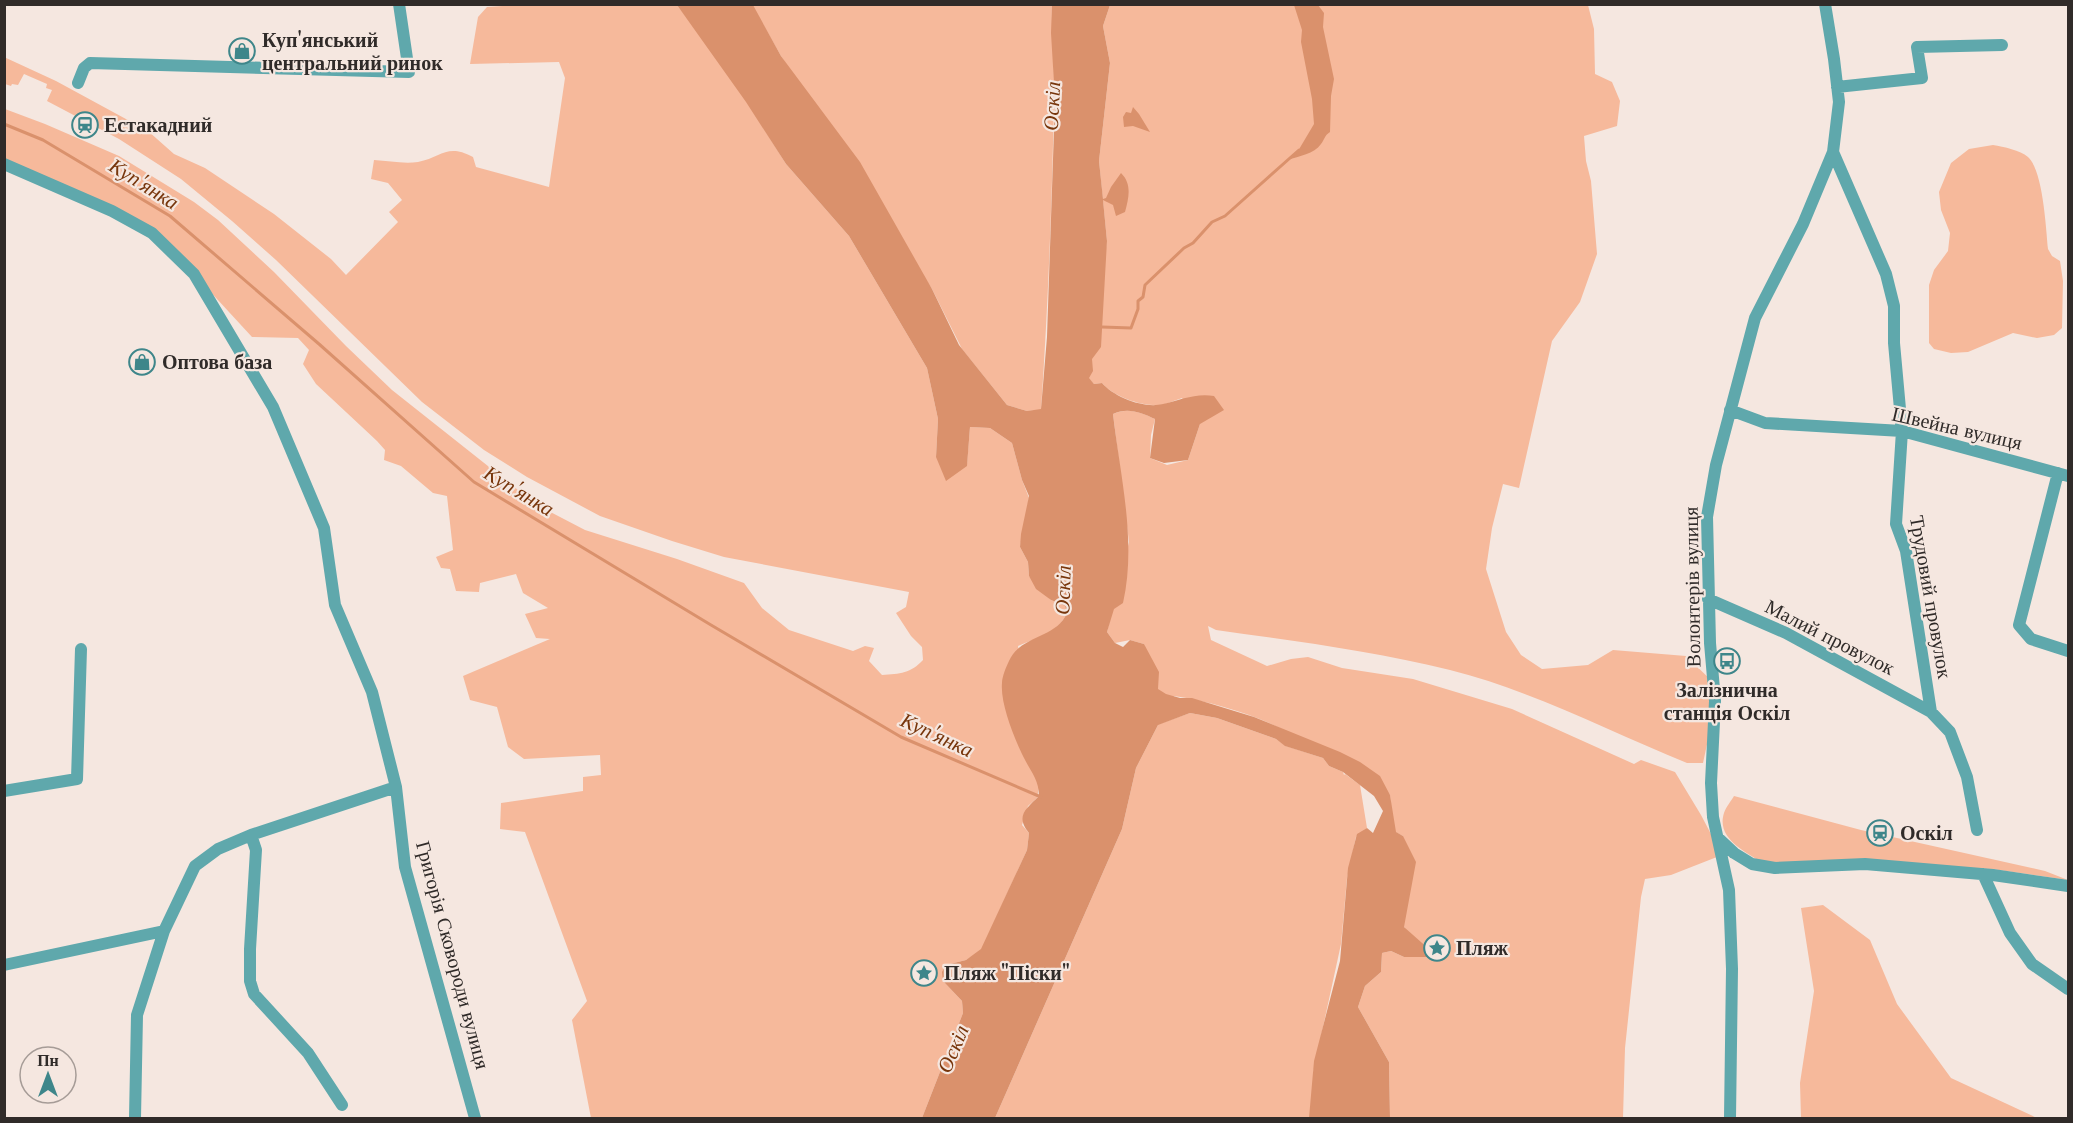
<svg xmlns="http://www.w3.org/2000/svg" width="2073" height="1123" viewBox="0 0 2073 1123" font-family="'Libre Baskerville',serif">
  <rect width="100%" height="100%" fill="#f5e7e0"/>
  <path fill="#f6b99b" d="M534 4 677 5 722 62 786 164 849 236 927 368 938 419 936 457 967 464 970 427 990 428 1012 443 1022 480 1029 498 1020 547 1028 562 1029 576 1051 600 1065 606 1067 613C1059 632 1037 638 1018 646L1040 782 1037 798 1028 806 1022 825 1029 833 1027 850 981 951 966 960 946 965 943 981 962 1001 963 1013 922 1118H591L572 1020 587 1001 525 832 500 829 501 803 583 791V777L601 775 600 755 524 759 508 747 497 707 470 700 463 676 550 639 536 638 525 614 548 608 523 593 516 574 480 583 479 592 456 591 450 569 441 568 436 557 453 550 447 496 433 493 401 466 384 460 385 450 377 441 316 384 303 364 309 350 298 338 252 337 194 274 152 233 5 164V109L45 124 119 156 194 202 218 220 274 272 346 346 392 390 537 505 585 530 677 559 744 583 762 608 789 630 853 651 865 646 874 648 869 661 882 675C900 674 911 673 923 660L922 647 911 636 896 613 906 607 909 592 724 557 672 541 600 516 527 477 484 450 422 402 276 260 232 221 181 179 119 139 47 101 52 90 46 88 47 84 24 74 18 85 12 84 11 86 5 84 4 57 56 81 148 131 174 154 205 168 274 214 331 259 346 275 398 222 389 212 402 200 388 183 371 179 374 160C389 161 404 164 418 162 442 157 447 143 473 157L476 167 549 187 565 78 559 62 470 64 478 17 487 7Z
    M752 5H1052C1051 37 1055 68 1054 100 1052 203 1048 307 1041 410L1027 411 1007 405 962 349 932 289 781 56Z
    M1110 5H1588L1594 29 1595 74 1612 82 1620 101 1617 126 1584 136 1586 161 1591 181 1597 254 1580 302 1552 341 1519 488 1503 484 1492 528 1486 569 1506 632 1521 655 1542 669 1588 665 1613 650 1686 656 1714 683 1713 716 1703 763H1687C1609 731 1533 691 1450 670 1373 651 1294 641 1216 630L1208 626 1211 640 1267 666 1291 659 1308 657 1342 668 1413 679 1512 709 1634 764 1641 760 1675 772 1701 815 1722 855 1671 875 1645 879 1641 897 1625 1048 1623 1118H1390L1389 1062 1358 1007 1365 986 1381 972 1382 953 1391 951 1404 957 1428 956 1404 927 1403 836 1393 831 1390 795C1357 774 1324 750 1288 732 1253 714 1213 702 1174 696L1159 724 1190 713 1217 718 1276 739 1286 746 1323 758 1329 766 1343 772 1344 775 1345 774 1360 785 1367 828 1356 837 1347 878 1341 944 1313 1073V1118H995L1122 829 1136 768 1158 725 1144 644 1130 640 1115 643 1107 632 1129 542 1113 414C1128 407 1141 412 1155 419L1151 435 1150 458 1167 465 1188 460 1200 424 1182 398C1175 400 1166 405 1159 405 1141 406 1114 397 1102 383L1094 384 1088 378 1107 241 1099 161 1110 63 1103 26Z
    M1993 145C2004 147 2020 150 2028 157 2043 170 2046 228 2048 249L2052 256 2060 261 2063 281 2062 328 2054 335 2037 338 2013 333 1968 352 1951 353 1934 349 1929 343V285L1934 270 1948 251 1950 233 1941 210 1939 192 1951 163 1969 149Z
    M1734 796 1861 830 2045 871 2068 880 1992 869 1761 862C1744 851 1716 838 1724 813 1726 807 1731 801 1734 796Z
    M1823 905 1870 940 1897 1004 1951 1078 2037 1118H1801L1800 1083 1814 991 1801 908Z"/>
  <path fill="#da916c" d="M677 5H753L781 56 860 162 932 289 959 345 1007 405 1027 411 1041 409 1047 337 1055 100 1051 33 1052 5H1110L1103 26 1110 63 1099 161 1103 199 1106 198 1111 187 1121 173C1132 184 1129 197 1125 212L1116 216 1113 205 1103 200 1107 241 1101 347 1092 359 1093 371 1089 378 1094 384 1102 383C1114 397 1144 409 1163 404 1181 400 1195 393 1214 396L1224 410 1200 424 1188 460 1164 463 1150 458 1155 419C1141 412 1127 407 1113 414 1120 475 1137 542 1123 603L1114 609 1107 632 1115 643 1123 647 1130 640 1144 644 1159 672 1158 689 1166 694 1180 698H1192L1254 717 1340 752 1360 762 1380 776 1390 795 1396 832 1403 836 1416 862 1404 927 1430 950 1428 957H1404L1391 951 1382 953 1381 972 1365 986 1358 1007 1389 1062 1390 1118H1309L1314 1061 1340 961 1348 868 1357 834 1367 828 1373 833 1383 811 1374 796 1343 772 1329 766 1323 758 1285 746 1276 739 1217 718 1190 713 1158 725 1136 768 1122 829 995 1118H922L963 1013 962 1001 943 981 942 972 946 965 966 960 981 949 1027 850 1029 833C1015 816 1026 809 1039 796 1039 780 1031 772 1024 758 1015 740 1000 704 1002 683 1002 677 1006 667 1009 661 1020 635 1056 639 1067 613L1065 606 1051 600 1036 589 1029 576 1028 562 1020 547 1021 534 1029 496 1022 480 1012 443 990 428 970 427 967 466 946 481 936 457 938 419 927 368 849 236 786 164 746 102Z
    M1294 5H1318L1324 13 1323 27 1334 79 1331 96 1330 132C1324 136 1325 139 1321 144 1314 154 1299 156 1288 160L1298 151 1314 124 1312 99 1301 42 1302 30Z
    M1133 107 1139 114 1150 132 1133 126 1124 127 1123 117 1126 112 1131 113Z"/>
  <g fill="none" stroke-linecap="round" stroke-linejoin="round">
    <path stroke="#da916c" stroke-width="3" d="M4 124 43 140 170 216 319 344 474 482 711 625 901 737 1041 797
      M1102 327 1131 328 1138 309V301L1143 297 1145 285 1184 248 1193 243 1212 222 1225 216 1299 150"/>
    <path stroke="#5fa8ac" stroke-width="12" d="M78 83 84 68 90 63 409 72 399 4
      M1837 87 1922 78 1917 47 2002 45
      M1833 152 1886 274 1894 306V343L1902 431 1896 524 1906 551 1931 712 1950 732 1967 777 1977 830
      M4 164 112 211 152 233 194 274 273 407 324 528 335 605 372 692 396 787 405 867 475 1118
      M1730 410 1765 423 1902 431 2068 476
      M2058 473 2019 625 2031 639 2068 651
      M1708 599 1786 633 1931 712
      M4 791 77 779 81 649
      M251 835 256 850 250 949V981L254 994 308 1053 342 1105
      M1718 838 1734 853 1752 864 1775 868 1865 864 1993 875 2068 886
      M1983 874 2010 933 2032 964 2068 989
      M4 965 164 931
      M135 1118 137 1015 164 931 195 866 218 849 251 835 396 787
      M1730 1118 1732 969 1729 890 1713 817 1711 783 1715 701 1710 643 1707 517 1716 465 1755 318 1803 224 1833 152 1839 102 1834 59 1825 4"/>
  </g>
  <defs>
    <g id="shop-ring" transform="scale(1.35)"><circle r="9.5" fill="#f5e7e0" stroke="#3e868a" stroke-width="1.5"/><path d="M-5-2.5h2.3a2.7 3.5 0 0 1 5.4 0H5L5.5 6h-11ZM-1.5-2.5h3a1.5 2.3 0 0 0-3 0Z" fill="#3e868a"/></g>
    <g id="station-ring" transform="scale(1.35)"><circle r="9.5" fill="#f5e7e0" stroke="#3e868a" stroke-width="1.5"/><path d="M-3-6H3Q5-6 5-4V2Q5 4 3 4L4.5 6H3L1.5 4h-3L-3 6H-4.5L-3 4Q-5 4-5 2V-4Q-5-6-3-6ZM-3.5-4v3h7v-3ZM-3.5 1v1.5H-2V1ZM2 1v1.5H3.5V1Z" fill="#3e868a"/></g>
    <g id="bus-ring" transform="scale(1.35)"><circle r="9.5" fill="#f5e7e0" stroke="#3e868a" stroke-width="1.5"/><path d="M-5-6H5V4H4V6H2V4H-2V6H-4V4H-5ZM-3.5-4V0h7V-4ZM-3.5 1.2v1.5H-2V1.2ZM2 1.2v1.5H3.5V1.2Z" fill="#3e868a"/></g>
    <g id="sight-ring" transform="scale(1.35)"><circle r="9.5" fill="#f5e7e0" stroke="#3e868a" stroke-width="1.5"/><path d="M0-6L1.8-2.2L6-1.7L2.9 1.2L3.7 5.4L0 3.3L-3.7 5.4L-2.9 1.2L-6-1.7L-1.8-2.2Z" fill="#3e868a"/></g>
  </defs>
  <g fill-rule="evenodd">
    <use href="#shop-ring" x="242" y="51"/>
    <use href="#station-ring" x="85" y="125"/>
    <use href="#shop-ring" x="142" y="362"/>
    <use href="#bus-ring" x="1727" y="661"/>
    <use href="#station-ring" x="1880" y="833"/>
    <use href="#sight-ring" x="1437" y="948"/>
    <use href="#sight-ring" x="924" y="973"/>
  </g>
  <g text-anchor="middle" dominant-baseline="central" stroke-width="4.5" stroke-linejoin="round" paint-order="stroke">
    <g font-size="20" font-weight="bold" fill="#302b29" stroke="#f5e7e0" text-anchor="start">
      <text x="262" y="40">Куп'янський<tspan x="262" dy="23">центральний ринок</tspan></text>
      <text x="104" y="125">Естакадний</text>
      <text x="162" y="362">Оптова база</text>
      <text x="1727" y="690" text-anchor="middle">Залізнична<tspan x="1727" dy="23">станція Оскіл</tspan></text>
      <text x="1900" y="833">Оскіл</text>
      <text x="1456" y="948">Пляж</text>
      <text x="944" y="973">Пляж "Піски"</text>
    </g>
    <g font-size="20" fill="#302b29" stroke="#f5e7e0">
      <text transform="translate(1957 428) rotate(13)">Швейна вулиця</text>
      <text transform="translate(1692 587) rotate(-91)">Волонтерів вулиця</text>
      <text transform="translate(1931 597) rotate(80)">Трудовий провулок</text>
      <text transform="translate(1830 637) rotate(27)">Малий провулок</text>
      <text transform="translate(453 955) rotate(75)">Григорія Сковороди вулиця</text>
    </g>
    <g font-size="21" font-style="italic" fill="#78360c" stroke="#f5e7e0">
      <text transform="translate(1052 106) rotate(-87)">Оскіл</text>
      <text transform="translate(144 184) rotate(32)">Куп'янка</text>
      <text transform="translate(519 491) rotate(31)">Куп'янка</text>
      <text transform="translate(1063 590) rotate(-88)">Оскіл</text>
      <text transform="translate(937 735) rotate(25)">Куп'янка</text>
      <text transform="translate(953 1049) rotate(-67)">Оскіл</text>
    </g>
  </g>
  <rect width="2073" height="1123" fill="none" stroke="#302b29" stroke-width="12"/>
  <g transform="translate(48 1075)"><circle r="28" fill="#f5e7e0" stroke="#a69c97" stroke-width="1.5"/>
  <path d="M0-4.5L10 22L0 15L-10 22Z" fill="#3e868a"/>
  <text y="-9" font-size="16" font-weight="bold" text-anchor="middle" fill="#302b29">Пн</text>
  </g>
</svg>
